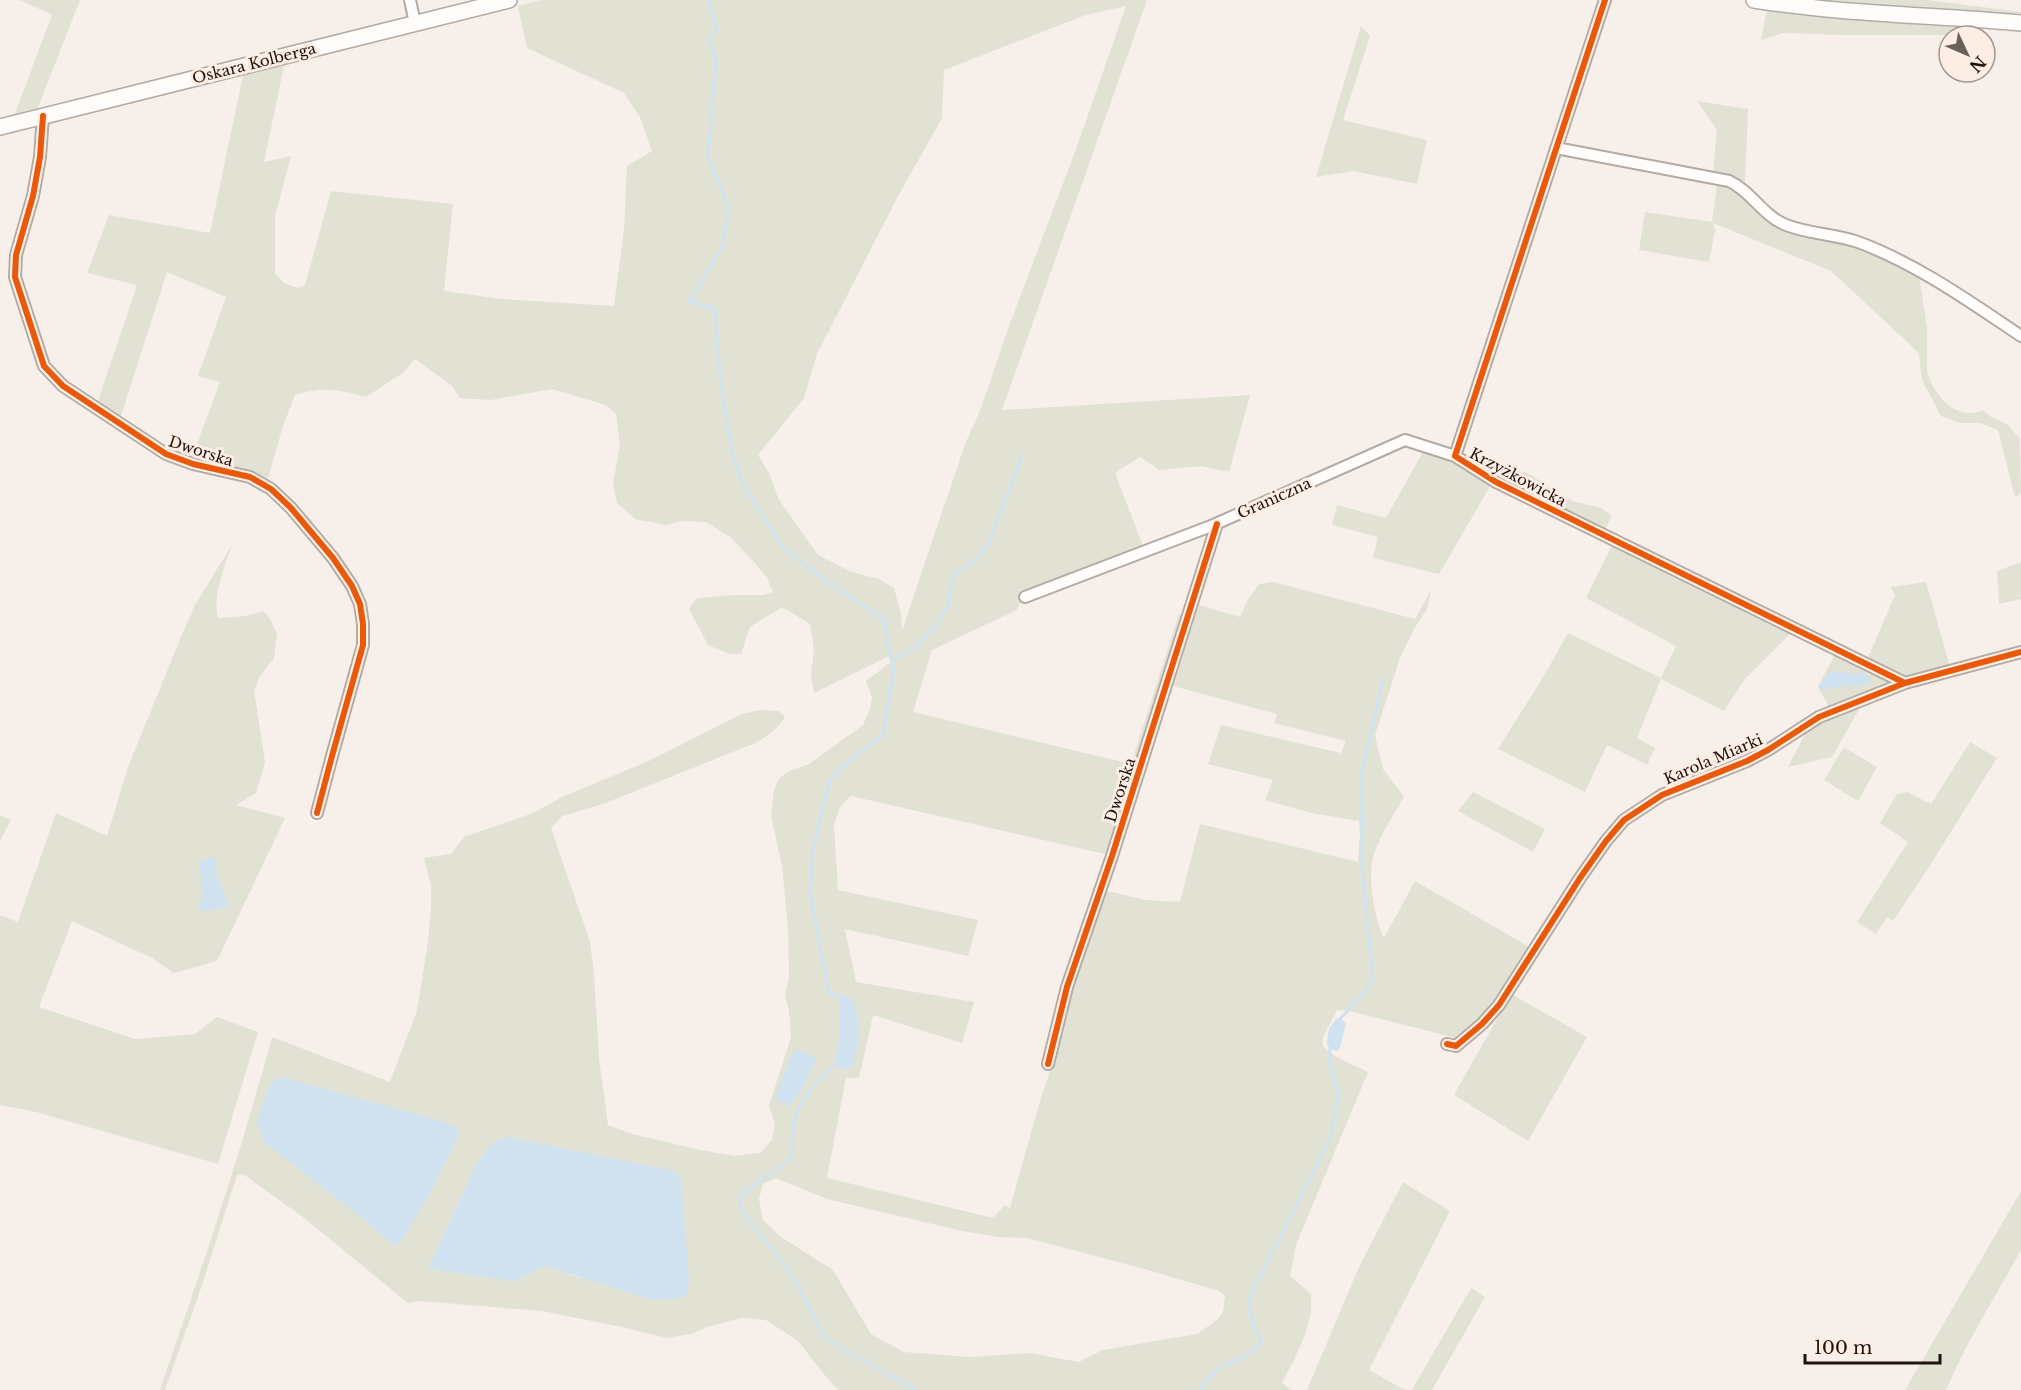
<svg xmlns="http://www.w3.org/2000/svg" width="2021" height="1390" viewBox="0 0 2021 1390" font-family="'Libre Baskerville',serif">
  <rect width="100%" height="100%" fill="#f7efea"/>
  <path fill="#e1e2d3" fill-rule="evenodd" d="M20 0H80L37 110 14 116 52 15Z
    M542 0H1147L1002 410 1250 395 1229 472 1201 466 1160 470 1140 457 1115 473 1143 546 1027 590 1017 610 932 650 913 712 1131 764 1179 614 1185 616 1109 855 851 796 840 807 834 824 838 890 978 920 968 956 845 929 856 982 974 1002 962 1043 873 1015 859 1078H846L827 1178 989 1217H994L1005 1205 1010 1208 1040 1101 1059 1044 1067 1001 1104 890 1145 900 1180 902 1200 824 1358 862 1360 835 1359 821 1312 813 1265 800 1273 780 1208 764 1221 725 1341 753 1346 741 1274 723 1277 714 1173 686 1199 605 1240 617 1247 601 1259 584 1273 582 1415 619 1431 590 1427 609 1414 629 1400 658 1375 735 1383 769 1404 797C1394 814 1382 832 1375 851 1366 872 1374 918 1384 938L1415 881 1533 949 1495 1007 1480 1021 1456 1038 1349 1011 1337 1010 1323 1037V1047L1338 1058 1368 1072 1296 1245 1290 1276 1311 1294C1314 1326 1296 1355 1282 1383L1292 1390H839L828 1379 798 1341 766 1320 742 1318 707 1327 691 1334 666 1338 622 1327 542 1311 420 1301 408 1303 303 1217 243 1174 237 1175 201 1288 165 1390H160C200 1273 240 1156 272 1037L390 1082 417 1011 427 948 431 910V885L424 858 451 854 464 837 533 813 562 797 651 760 742 714 760 710 779 711 785 717C777 729 768 736 755 743L603 804 562 816 551 828 590 942 594 974 599 1058 608 1125 632 1134 701 1150 734 1156 760 1153 772 1140 775 1124 769 1106 791 1037 789 1011 785 995 789 977 788 927 782 866 771 816 774 790 779 779 787 772 809 764 863 725 870 709 872 697 866 681 892 661 889 656 814 693 811 674 814 650 810 624 782 607 750 627 741 654H730L708 645 689 609 697 598 733 595H763L773 592 767 578 754 562 730 537 706 522 682 521 666 525 635 519 617 503 613 484 620 444 616 414 606 405 552 389 491 400 460 398 451 385 415 359 404 372 366 397C338 390 324 386 295 395L283 426 268 478 250 471 191 460 220 382 198 376 226 297 167 272 120 419 97 404 137 285 87 273 109 215 210 233 243 75 284 66 264 162 291 156 275 216V274L284 283 297 288 305 285 331 191 453 204 444 291 501 299 614 306 624 229 627 166 652 151 640 117 624 93 527 48 518 6ZM1126 6 1075 152 1009 326 980 411 965 444 902 631 901 614 894 588 879 579 852 572 818 555 779 500 769 473 758 455 804 398 817 354 896 200 942 118 944 70 1086 15ZM492 1143 685 1249 689 1281 580 1278 544 1266 516 1280 428 1269 476 1164ZM776 1178 827 1199 962 1231 999 1237 1027 1238 1141 1268 1219 1291 1225 1296 1223 1312 1217 1320 1197 1334 1103 1350 1079 1362 1029 1353 970 1357 904 1352 871 1334 833 1270 781 1237 763 1220 759 1199 763 1184Z
    M1803 0H1927L2021 12V19Z
    M1767 9 1858 20 1983 29V35H1843L1783 33 1761 40Z
    M1361 26 1370 36 1343 120 1427 140 1417 184 1353 171 1316 177Z
    M1697 101 1748 109 1745 184 1713 173 1717 130Z
    M1717 184 1736 191 1769 220 1790 233 1829 243 1843 242 1872 252 1919 274 1927 328V371C1933 395 1956 422 1983 410L1991 417 2008 425 2020 439 2021 493 2015 497 1998 430 1980 423H1960L1941 416 1922 380 1919 353 1831 271 1713 223 1715 231 1709 262 1639 250 1645 212 1712 222Z
    M1424 450 1456 463 1490 483 1488 490 1439 574 1373 558 1378 537 1332 525 1337 505 1386 518Z
    M1510 468 1529 474 1572 501 1601 508 1612 516 1605 530 1500 479 1498 475Z
    M1613 543 1793 631 1744 680 1724 711 1661 679 1637 738 1655 748 1647 765 1607 745 1585 792 1498 749 1545 674 1568 633 1661 678 1676 646 1586 598Z
    M232 545C225 567 212 594 218 618L246 616 263 611 269 617 277 634 274 658 260 676 254 690 265 762 256 793 236 805 285 818 217 961 174 973 152 958 72 921 39 1007 135 1039 195 1034 217 1017 258 1032 218 1164 36 1112 0 1105V915L18 922 56 813 107 836 128 767 181 637 195 605Z
    M2021 562V599L1999 604 1997 571Z
    M1926 582 1950 667 1905 680 1867 660 1895 595 1891 587Z
    M1835 654 1897 682 1826 710 1828 705 1818 687Z
    M1862 704 1832 757 1788 767 1807 730 1821 719Z
    M1970 742 1997 758 1929 867 1893 921 1887 917 1876 934 1857 922 1908 842 1880 823 1897 794 1907 792 1931 804Z
    M1844 747 1877 767 1858 801 1824 780Z
    M1473 792 1545 829 1533 852 1458 811Z
    M0 815 11 820 0 841Z
    M1511 994 1587 1037 1528 1141 1454 1095Z
    M1403 1182 1450 1211 1369 1370 1405 1390H1307L1359 1267Z
    M2021 1191V1250L1965 1349 1946 1390H1905Z
    M1471 1288 1485 1297 1432 1390H1412Z"/>
  <path fill="#d0e2ef" d="M1832 671 1855 674 1862 673 1870 677 1871 682C1864 687 1856 685 1847 686 1839 686 1830 689 1822 690L1818 687 1829 672Z
    M212 857 217 861 216 874 230 907 197 911 203 895 199 863Z
    M840 994C841 995 849 997 850 998 861 1007 860 1053 852 1065 849 1069 845 1069 839 1069L835 1064 840 1034 839 997Z
    M1337 1018 1346 1022 1340 1048 1337 1051 1330 1049 1327 1044 1329 1028Z
    M798 1049 813 1056 816 1059 805 1084 789 1107 775 1099 793 1052Z
    M281 1077 434 1119 456 1127 459 1135 430 1194 400 1243 393 1245 361 1217 265 1143 256 1122 271 1082Z
    M507 1137 675 1171 681 1179 689 1281 687 1294 678 1299 652 1300 544 1266 516 1281 428 1269 476 1164 492 1143Z"/>
  <g fill="none" stroke-linecap="round" stroke-linejoin="round">
    <path stroke="#d0e2ef" stroke-width="3" d="M709 0 717 29 708 39 716 59 708 158 729 207 722 248 689 301 715 309 721 387 732 452 743 485 784 549 833 586 877 614 885 621 888 649 894 669 883 735 839 769 830 780 813 849 810 893 829 993 839 997
      M893 660 917 646 936 624 949 605 950 588 955 573 973 562 987 547 1022 456
      M1340 1019 1364 993 1373 978 1362 868 1361 777 1383 680
      M835 1064C817 1080 795 1104 793 1130 792 1140 794 1149 791 1158L740 1196 741 1210 792 1275 825 1338 915 1390
      M1200 1390 1217 1369 1241 1358 1262 1343 1252 1322 1249 1299 1330 1138 1339 1093 1329 1062 1330 1049"/>
    <g stroke="#b3aaa4" stroke-width="14">
      <path id="street" d="M410 0 415 23
        M1605 0 1455 456 1496 482 1905 683
        M43 116 40 157 33 196 16 255 15 277 44 366 63 386 166 454 193 464 250 477 271 489 291 508 333 558 352 586 360 604 363 624V645L332 756 317 813
        M1556 148 1729 181C1751 191 1763 216 1786 225 1809 234 1835 234 1858 242 1917 264 1969 301 2021 336
        M1025 597 1211 526 1405 440 1455 456
        M1447 1044 1456 1046 1482 1024 1499 1005 1580 878 1606 841 1624 820 1662 795 1747 761 1768 750 1819 717 1905 683 2021 652
        M1048 1064 1067 987 1112 856 1217 524"/>
    </g>
    <g stroke="#b3aaa4" stroke-width="18">
      <path id="secondary" d="M1754 0C1842 14 1932 15 2021 23
        M0 127 509 0"/>
    </g>
    <use href="#street" stroke="#fefdfc" stroke-width="10"/>
    <use href="#secondary" stroke="#fefdfc" stroke-width="15"/>
    <g stroke="#fceee5" stroke-width="10">
      <path id="cycleway" d="M1605 0 1455 456 1496 482 1905 683
        M43 116 40 157 33 196 16 255 15 277 44 366 63 386 166 454 193 464 250 477 271 489 291 508 333 558 352 586 360 604 363 624V645L332 756 317 813
        M1447 1044 1456 1046 1482 1024 1499 1005 1580 878 1606 841 1624 820 1662 795 1747 761 1768 750 1819 717 1905 683 2021 652
        M1048 1064 1067 987 1112 856 1217 524"/>
    </g>
    <use href="#cycleway" stroke="#e8590c" stroke-width="6"/>
  </g>
  <g text-anchor="middle" dominant-baseline="central" stroke-width="6" stroke-linejoin="round" paint-order="stroke">
    <g font-size="15" fill="#1f130b" stroke="#fceee5">
      <text transform="translate(254 63) rotate(-14)">Oskara Kolberga</text>
      <text transform="translate(201 451) rotate(18)">Dworska</text>
      <text transform="translate(1518 477) rotate(28)">Krzyżkowicka</text>
      <text transform="translate(1274 498) rotate(-24)">Graniczna</text>
      <text transform="translate(1713 759) rotate(-23)">Karola Miarki</text>
      <text transform="translate(1120 790) rotate(-72)">Dworska</text>
    </g>
  </g>
  <g transform="translate(1967 54) rotate(134)"><circle r="28" fill="#fceee5" stroke="#a4968e" stroke-width="1.5"/>
  <path d="M0-4.5L10 22L0 15L-10 22Z" fill="#6b6059"/>
  <text y="-9" font-size="16" font-weight="bold" text-anchor="middle" fill="#1f130b">N</text>
  </g>
  <path d="M1805 1354v9h135v-9" fill="none" stroke="#1f130b" stroke-width="3"/>
  <text x="1814" y="1354" font-size="18" fill="#1f130b" stroke="#fceee5" stroke-width="4.5" paint-order="stroke">100 m</text>
</svg>
